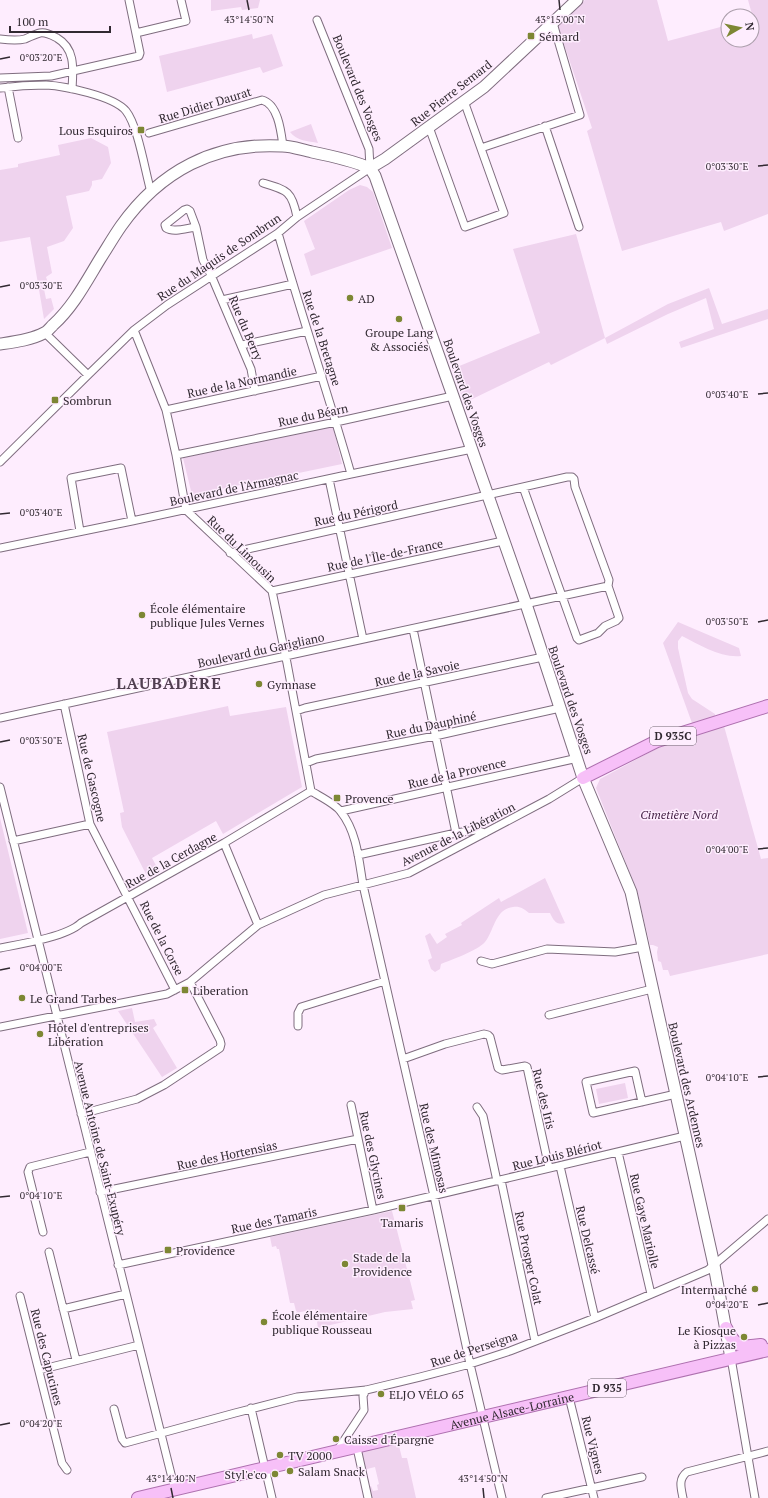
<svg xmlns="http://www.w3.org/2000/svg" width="768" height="1498" viewBox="0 0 768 1498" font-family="'PT Serif',serif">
  <rect width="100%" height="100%" fill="#feedfe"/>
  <path fill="#efd3ee" d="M211 0H260L258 8 242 10 241 7 211 11Z
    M585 0H657L668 41 728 25V40H752L753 18 748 0H768V214L724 231 721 222 622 251 587 131 592 128 558 26Z
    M252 34 253 39 272 34 283 66 263 73 260 67 167 92 159 56Z
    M311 124 318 143C308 141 297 141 290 132Z
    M91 138 108 147 111 163 102 179 92 181V185L89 191 66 196 73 228 64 241 47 247 52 273 46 277 48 283 43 284 46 299 51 298 54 309 44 319 30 237 0 242V170L18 167V164L60 155 58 145Z
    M360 185 367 187 373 192 392 248 311 276 304 254 315 249 304 221 349 190Z
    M576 234 605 338 668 304 709 288 722 324 768 309V319L681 348 679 342 714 329 706 298 668 314 607 344 605 338 551 365 549 362 464 403 452 369 540 333 513 249Z
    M333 426 342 464 192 495 183 458Z
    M678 622 739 648 741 656C720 658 700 645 682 636L678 641V648L688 693 692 699 715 714V717L692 723 663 643Z
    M228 706 230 716 286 707 302 787 223 834 216 821 152 858 159 871 148 878 122 827 120 813 124 812 107 732Z
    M724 726 761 859 768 858V954L670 976 668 970H663L661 962 658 961 657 952 658 947 653 945H650L637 891 596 788 600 779 665 744Z
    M0 818 28 933 0 939Z
    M545 878 565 923C557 926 553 920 550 913H529C524 909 520 906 513 907 495 909 494 931 485 942 477 951 453 959 441 964L440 969 435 972 431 969 428 960 432 958 425 936 430 933 437 944 447 937 445 934 462 925 461 923 499 898 501 902Z
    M132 1008 135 1022 154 1019 157 1025 153 1028 177 1068 162 1077 118 1011Z
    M625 1083 628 1098 599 1104 596 1089Z
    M392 1211 415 1300 411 1301 413 1309 385 1312 318 1328 315 1309 296 1313 297 1311H296L294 1303H290L279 1249H277L276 1246 272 1247 270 1237Z
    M398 1442 402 1458H407L416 1498H372L369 1487 371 1486 373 1491 378 1490 377 1485 379 1484 375 1467 367 1469 366 1472 361 1452 362 1450Z"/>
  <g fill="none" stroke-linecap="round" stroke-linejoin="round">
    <g stroke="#7f6d7f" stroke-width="9">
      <path id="street" d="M136 33 186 21 181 0
        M0 39C8 40 17 41 25 39 30 37 35 34 40 33 46 32 51 35 57 38 76 49 73 70 72 89
        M0 78 51 76 139 56 140 53 129 0
        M8 87 18 138
        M0 88C15 86 30 85 46 85 64 86 114 96 126 111 138 126 145 171 151 192
        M545 126 579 227
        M429 127 465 227 504 213 464 101
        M149 133 262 100C278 104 281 131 283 146
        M481 148 580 115 553 23
        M263 183C287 190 292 191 297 217
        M196 227C187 228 174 233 166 228L165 225 184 210 187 209 190 211 196 227 203 260 211 275 251 369 255 391
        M278 233C301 314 328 393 351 474
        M222 300 293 284
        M134 330 166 410 176 455 186 510 272 591 287 663 311 791C319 796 336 804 341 812 357 832 359 861 363 885L434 1196 470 1364 502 1498
        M45 333 88 375
        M242 345 307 331
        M166 410 322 376
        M176 455 336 422 453 396
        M0 462 88 375 134 330 167 305 278 233 297 217 370 168 369 149 317 20
        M329 479 363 639
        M80 531 71 478 121 468 132 521
        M0 548 132 521 351 474 472 449
        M230 553C342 527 455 503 567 477H572L574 479 575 487 609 580 608 586 619 618 616 621 605 626 598 633 579 640 577 638 523 487
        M272 591 503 541
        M413 629 456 833
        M64 704 90 824 175 990
        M296 711 305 708 543 657
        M0 718 608 586
        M306 763 316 759 435 736 560 708
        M0 787 175 1490
        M341 811 578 758
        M13 841 90 824
        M224 843 258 925
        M358 855 456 833 476 830 485 833
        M0 948C21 944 66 937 81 923L224 843 311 791
        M481 961 492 964 547 949 615 952 643 947
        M549 1015 652 989
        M298 1026V1013L301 1007 385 981
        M0 1027 167 994 190 982 258 925 324 895 409 873 549 799 583 778
        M403 1059 445 1044 484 1034 488 1035 490 1037 498 1068 502 1070 525 1066 527 1067 549 1168
        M642 1102 635 1071 586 1082 593 1113 676 1094
        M351 1105 373 1210
        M477 1107 483 1116 497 1181
        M81 1114 137 1099 164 1085 220 1048 221 1044 220 1040 190 982
        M618 1152 651 1294
        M560 1166 595 1318
        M501 1180 535 1341
        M100 1192 358 1139
        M43 1232 28 1172 30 1167 90 1152
        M49 1252 76 1360
        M118 1265 373 1210 685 1136
        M20 1296 59 1451 62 1463 67 1470
        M63 1309 126 1294
        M731 1358 755 1498
        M39 1370 139 1345
        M569 1397 594 1498
        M251 1408 272 1498
        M114 1409 122 1439 125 1443 235 1413 297 1397 366 1390 420 1377 470 1364 510 1351 595 1318 708 1270 768 1219
        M357 1448 368 1498
        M337 1451 364 1410 363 1396 366 1390
        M546 1498 642 1477
        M683 1498C681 1488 678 1479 687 1472L768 1451"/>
    </g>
    <g stroke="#7f6d7f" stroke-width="13">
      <path id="secondary" d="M370 168 375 176 453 396 526 604 583 778 631 892 714 1265 731 1358
        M370 168 385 159 484 87 577 0
        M0 344C14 342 31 340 44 333 47 332 50 328 53 325 73 307 86 282 100 259 107 248 114 236 121 226 160 171 215 142 282 146 292 146 302 150 312 152 332 156 351 160 370 168"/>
    </g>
    <g stroke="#ae70af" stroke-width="14">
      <g id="primary">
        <path d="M583 778 657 741 768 706"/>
        <path d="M726 1328C735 1347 741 1348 761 1345"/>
        <path id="s1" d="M138 1498 768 1350"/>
      </g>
    </g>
    <use href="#street" stroke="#fff" stroke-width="7"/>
    <use href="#secondary" stroke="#fff" stroke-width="11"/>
    <use href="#primary" stroke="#f7c0f8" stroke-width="12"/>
  </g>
  <path fill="none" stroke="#312931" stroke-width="1.5" d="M247 0 249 10M559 0 560 10M0 59 10 57M758 166 768 165M0 287 10 285M758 394 768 393M0 514 10 513M758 622 768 620M0 742 10 740M758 849 768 848M0 970 10 968M758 1077 768 1076M0 1197 10 1196M758 1305 768 1303M0 1425 10 1423M171 1488 173 1498M483 1488 484 1498"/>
  <g fill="#7d8734" stroke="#feedfe" stroke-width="1.5">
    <rect x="527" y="32" width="8" height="8" rx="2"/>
    <rect x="137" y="126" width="8" height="8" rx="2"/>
    <circle cx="350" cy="298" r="4"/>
    <circle cx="399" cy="319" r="4"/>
    <rect x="51" y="396" width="8" height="8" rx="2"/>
    <circle cx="142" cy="615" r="4"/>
    <circle cx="259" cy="684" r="4"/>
    <rect x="333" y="794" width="8" height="8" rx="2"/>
    <rect x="181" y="986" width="8" height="8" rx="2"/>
    <circle cx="22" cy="998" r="4"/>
    <circle cx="40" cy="1034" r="4"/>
    <rect x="398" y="1204" width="8" height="8" rx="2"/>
    <rect x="164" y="1246" width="8" height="8" rx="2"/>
    <circle cx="345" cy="1264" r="4"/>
    <circle cx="755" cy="1289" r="4"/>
    <circle cx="264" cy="1322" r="4"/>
    <circle cx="744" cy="1337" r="4"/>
    <circle cx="381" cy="1394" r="4"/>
    <circle cx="336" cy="1439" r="4"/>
    <circle cx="280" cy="1455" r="4"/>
    <circle cx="290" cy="1471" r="4"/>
    <circle cx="275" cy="1474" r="4"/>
  </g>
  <g text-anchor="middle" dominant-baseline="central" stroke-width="3" stroke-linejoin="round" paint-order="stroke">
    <g fill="#feedfe" stroke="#6e646e" stroke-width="1">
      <rect x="650" y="727" width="46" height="18" rx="3"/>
      <rect x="588" y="1379" width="38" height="18" rx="3"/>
    </g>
    <g font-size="11" font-weight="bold" fill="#312931">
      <text x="673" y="736">D 935C</text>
      <text x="607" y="1388">D 935</text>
    </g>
    <g font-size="12" fill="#312931" stroke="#feedfe" text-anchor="start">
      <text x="539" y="36">Sémard</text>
      <text x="133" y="130" text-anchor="end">Lous Esquiros</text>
      <text x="358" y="298">AD</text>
      <text x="399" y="332" text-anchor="middle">Groupe Lang<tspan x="399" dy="14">&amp; Associés</tspan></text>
      <text x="63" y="400">Sombrun</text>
      <text x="150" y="608">École élémentaire<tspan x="150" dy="14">publique Jules Vernes</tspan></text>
      <text x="267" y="684">Gymnase</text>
      <text x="345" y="798">Provence</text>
      <text x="193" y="990">Liberation</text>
      <text x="30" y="998">Le Grand Tarbes</text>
      <text x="48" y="1027">Hôtel d'entreprises<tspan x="48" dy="14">Libération</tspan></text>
      <text x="402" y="1222" text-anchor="middle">Tamaris</text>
      <text x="176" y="1250">Providence</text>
      <text x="353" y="1257">Stade de la<tspan x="353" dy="14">Providence</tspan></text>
      <text x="747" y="1289" text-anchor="end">Intermarché</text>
      <text x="272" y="1315">École élémentaire<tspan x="272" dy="14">publique Rousseau</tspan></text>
      <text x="736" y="1330" text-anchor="end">Le Kiosque<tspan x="736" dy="14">à Pizzas</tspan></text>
      <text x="389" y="1394">ELJO VÉLO 65</text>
      <text x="344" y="1439">Caisse d'Épargne</text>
      <text x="288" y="1455">TV 2000</text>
      <text x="298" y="1471">Salam Snack</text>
      <text x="267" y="1474" text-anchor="end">Styl'e'co</text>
    </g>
    <g font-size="12" fill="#312931" stroke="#feedfe">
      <text transform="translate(358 88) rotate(68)">Boulevard des Vosges</text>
      <text transform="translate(451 93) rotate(-38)">Rue Pierre Semard</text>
      <text transform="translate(205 105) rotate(-17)">Rue Didier Daurat</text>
      <text transform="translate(219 257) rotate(-34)">Rue du Maquis de Sombrun</text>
      <text transform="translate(246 328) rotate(67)">Rue du Berry</text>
      <text transform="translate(322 338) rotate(72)">Rue de la Bretagne</text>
      <text transform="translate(242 382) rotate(-12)">Rue de la Normandie</text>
      <text transform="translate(466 393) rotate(71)">Boulevard des Vosges</text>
      <text transform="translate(313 415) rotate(-12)">Rue du Béarn</text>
      <text transform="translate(234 488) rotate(-12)">Boulevard de l'Armagnac</text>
      <text transform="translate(356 513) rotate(-12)">Rue du Périgord</text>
      <text transform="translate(242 549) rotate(44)">Rue du Limousin</text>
      <text transform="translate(385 555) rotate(-12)">Rue de l'Île-de-France</text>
      <text transform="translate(261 650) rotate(-12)">Boulevard du Garigliano</text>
      <text transform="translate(417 673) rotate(-12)">Rue de la Savoie</text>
      <text transform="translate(571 700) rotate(71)">Boulevard des Vosges</text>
      <text transform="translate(431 725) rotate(-12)">Rue du Dauphiné</text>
      <text transform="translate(457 773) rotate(-13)">Rue de la Provence</text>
      <text transform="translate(92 778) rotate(77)">Rue de Gascogne</text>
      <text transform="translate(458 834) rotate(-27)">Avenue de la Libération</text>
      <text transform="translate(171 860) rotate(-29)">Rue de la Cerdagne</text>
      <text transform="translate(162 938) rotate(63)">Rue de la Corse</text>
      <text transform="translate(687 1085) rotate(77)">Boulevard des Ardennes</text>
      <text transform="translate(544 1099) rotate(76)">Rue des Iris</text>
      <text transform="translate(100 1148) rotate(76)">Avenue Antoine de Saint-Exupéry</text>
      <text transform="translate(434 1148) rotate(77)">Rue des Mimosas</text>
      <text transform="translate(227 1155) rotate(-12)">Rue des Hortensias</text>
      <text transform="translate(373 1155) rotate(78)">Rue des Glycines</text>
      <text transform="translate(557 1155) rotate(-14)">Rue Louis Blériot</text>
      <text transform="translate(274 1220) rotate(-12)">Rue des Tamaris</text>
      <text transform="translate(645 1221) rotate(77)">Rue Gaye Mariolle</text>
      <text transform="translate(588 1240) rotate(77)">Rue Delcassé</text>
      <text transform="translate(529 1258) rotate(78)">Rue Prosper Colat</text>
      <text transform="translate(474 1349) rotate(-18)">Rue de Perseigna</text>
      <text transform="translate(47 1357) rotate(76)">Rue des Capucines</text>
      <text stroke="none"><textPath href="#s1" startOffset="384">Avenue Alsace-Lorraine</textPath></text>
      <text transform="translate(593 1445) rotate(76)">Rue Vignes</text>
    </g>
    <g font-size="12" font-style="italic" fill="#431f44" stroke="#feedfe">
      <text x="679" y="814">Cimetière Nord</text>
    </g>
    <g font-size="16" font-weight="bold" letter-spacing="1" fill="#514051" stroke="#feedfe">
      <text x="169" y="683">LAUBADÈRE</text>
    </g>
  </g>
  <g font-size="10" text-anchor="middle" fill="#312931" stroke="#feedfe" stroke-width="3" stroke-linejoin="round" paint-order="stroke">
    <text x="249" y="23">43°14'50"N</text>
    <text x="560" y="23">43°15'00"N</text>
    <text x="41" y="61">0°03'20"E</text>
    <text x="727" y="170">0°03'30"E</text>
    <text x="41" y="289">0°03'30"E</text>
    <text x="727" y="398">0°03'40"E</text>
    <text x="41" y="516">0°03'40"E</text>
    <text x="727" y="625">0°03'50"E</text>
    <text x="41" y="744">0°03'50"E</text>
    <text x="727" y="853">0°04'00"E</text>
    <text x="41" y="971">0°04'00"E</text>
    <text x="727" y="1081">0°04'10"E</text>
    <text x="41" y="1199">0°04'10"E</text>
    <text x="727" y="1308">0°04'20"E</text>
    <text x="41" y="1427">0°04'20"E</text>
    <text x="171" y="1482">43°14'40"N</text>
    <text x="483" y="1482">43°14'50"N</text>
  </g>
  <g transform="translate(740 28) rotate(81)"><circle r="19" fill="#feedfe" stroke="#ac9fac"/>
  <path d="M0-3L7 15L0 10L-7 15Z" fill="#7d8734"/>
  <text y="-6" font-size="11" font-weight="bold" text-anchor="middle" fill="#312931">N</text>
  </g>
  <path d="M10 26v6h100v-6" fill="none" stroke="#312931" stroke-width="2"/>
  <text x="16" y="26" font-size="12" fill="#312931" stroke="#feedfe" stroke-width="3" paint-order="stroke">100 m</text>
</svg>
